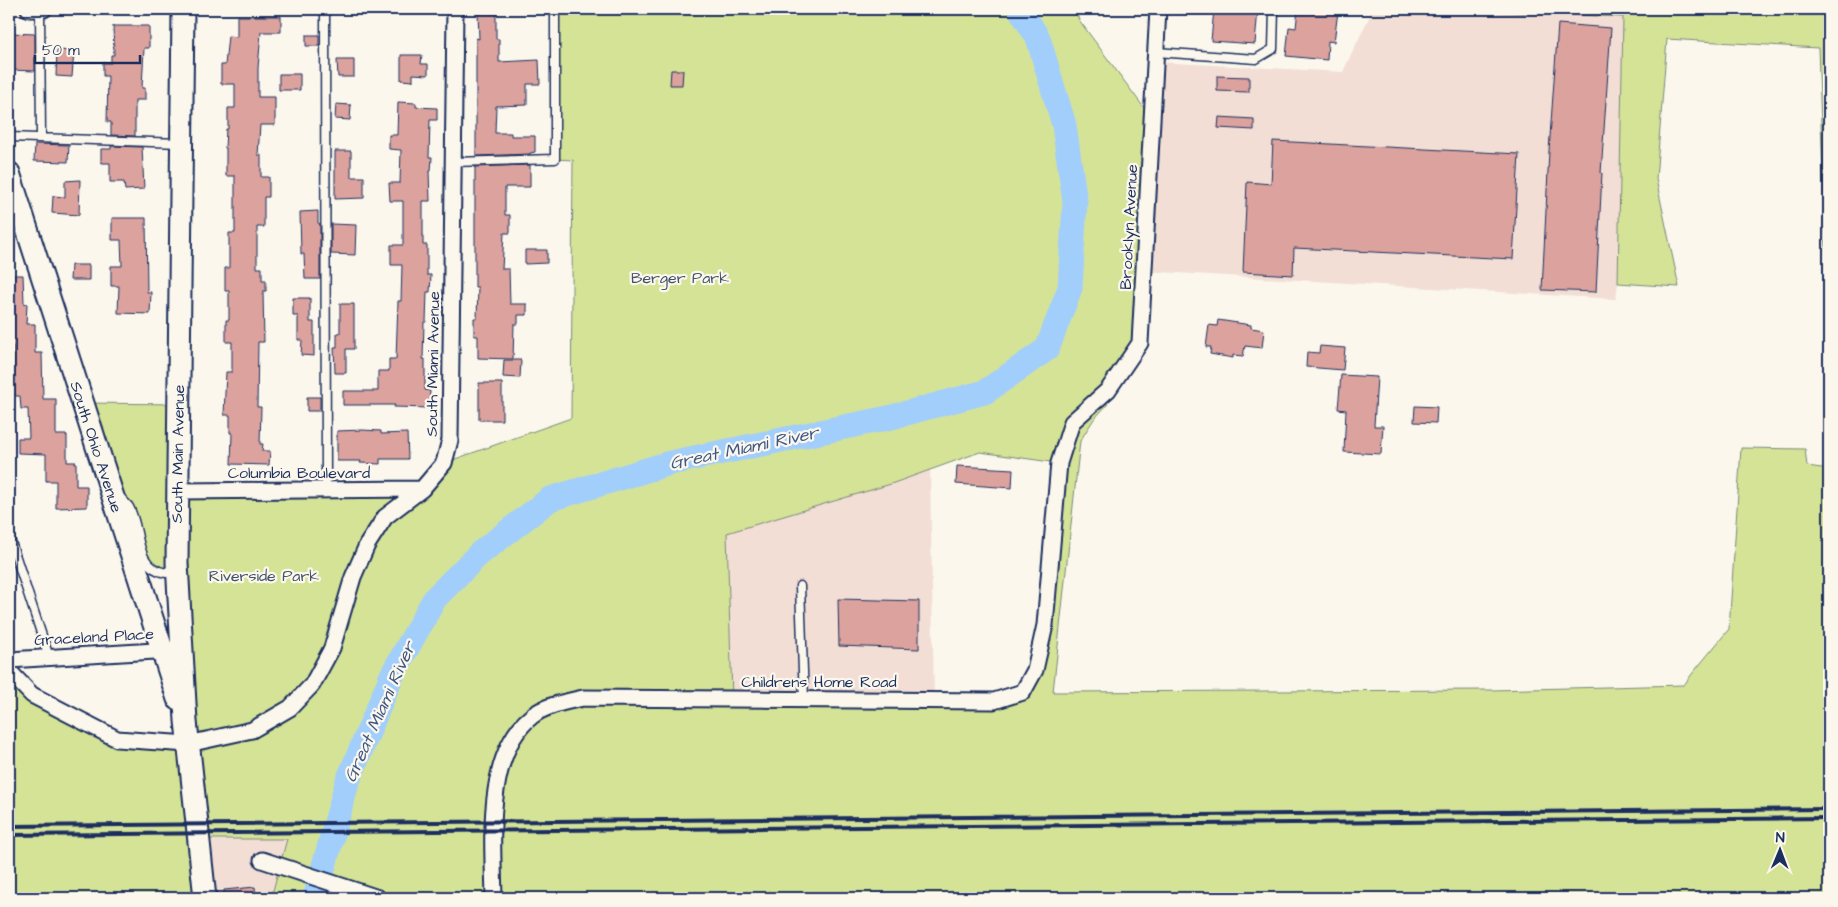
<svg xmlns="http://www.w3.org/2000/svg" width="1838" height="907" viewBox="0 0 1838 907" font-family="'Architects Daughter',sans-serif">
  <rect width="100%" height="100%" fill="#fbf7ec"/>
  <filter id="ink" filterUnits="userSpaceOnUse"><feTurbulence type="fractalNoise" baseFrequency=".02" numOctaves="2"/><feDisplacementMap in="SourceGraphic" scale="10" xChannelSelector="R" yChannelSelector="G"/><feConvolveMatrix kernelMatrix="1 2 1 2 8 2 1 2 1" color-interpolation-filters="sRGB"/></filter>
  <g filter="url(#ink)">
    <path fill="#f2ded5" d="M1373 9H1428L1623 17 1618 283 1616 299 1144 271 1156 62 1343 72Z
      M930 470 934 700 732 699 727 533 891 484Z
      M199 839H288L271 898H205Z"/>
    <path fill="#d5e397" stroke="#78897a" fill-rule="evenodd" d="M555 9H1075L1079 20 1153 120 1140 343 1095 401 1108 404 1094 419 1080 441 1053 692 1492 690 1684 685 1692 674 1729 629 1741 448 1805 449 1807 466 1829 469V898H271L287 839H199L205 898H9V671L32 695 116 739 188 743 177 564 166 573 144 560 82 403 179 404 177 490 421 489 444 463 571 418 573 160 555 159ZM980 452 1058 463 1035 670 1022 692 994 701 732 699 727 533 891 484Z
      M1428 9H1829V324L1818 48 1667 39 1656 179 1679 287 1618 283 1623 17Z"/>
    <g fill="none" stroke-linecap="round" stroke-linejoin="round">
      <path stroke="#a2cefc" stroke-width="25" d="M315 898 347 783 392 675 435 598 479 554 550 499 670 463 888 418 985 392 1047 349 1070 288 1075 202 1064 125 1038 38 1020 9"/>
    </g>
    <path fill="#dca29e" stroke="#1b2f5e" d="M1214 9H1258L1255 44 1211 41Z
      M1298 9 1338 11 1334 42 1328 41 1327 60 1286 56 1289 27 1296 28Z
      M478 13H496V39H499V62L539 60 540 84H527V105L496 106 495 133H511V136H535V152L530 153V154L476 156V38L479 39Z
      M237 16H281V32H261L258 68V97H275V125H260L258 155H261V177H269V197H264V227H257V268H262V280H266V291H263L264 342H258L257 407H261L260 444H263L262 451H270L269 465 231 464 232 433H230V415H224L226 372H232V342H226V320H229V291H225V268H229V233H235V176H226V148H225L226 129H228V108H235V84H221V65H225L228 36 237 37Z
      M1558 24 1611 28 1601 173H1602L1596 292 1542 290 1549 151Z
      M113 26H149V48H144L142 88H145V100H135V136L111 135V122H107L108 76H103V63H111V55H114Z
      M10 33 35 34V71L10 70Z
      M306 35H319V46H306Z
      M57 50 74 51 72 77 56 76Z
      M401 55H422L421 64H428V75L413 74V81L401 80Z
      M337 60H354V77H338Z
      M671 70H683L682 85H670Z
      M279 74H300V90H279Z
      M1217 76 1249 77V92L1217 91Z
      M398 102 416 103V107L437 108V120H430L429 157H432L431 171H429L430 201H423V245H427V275H431L430 292H427L426 322H424L423 359H425V390L430 391 429 408 394 407 395 405H343V391H378V371H389V359H396L398 301H401L402 265H391V245H403V201H390L389 183H400L401 150 389 149V135H397Z
      M336 104 351 105 350 120 335 119Z
      M1219 117 1254 119V130L1218 128Z
      M1273 141 1519 154 1513 259 1294 248 1293 275 1243 272 1247 182 1271 184Z
      M35 144 69 145 68 162 34 161Z
      M111 146 142 147 144 189 125 190 124 182H110V163H101V149H111Z
      M335 151H351V177H364V198L335 199Z
      M530 165V187H505V215H510V233H504L502 269H509L510 304H527V315H518V324H514L513 359 478 358V336H474V318H477L478 287H475V167Z
      M80 180 79 215 52 213 53 196 65 197V181Z
      M318 211V223L320 224V279H305L304 254H301L300 212Z
      M112 218H146L147 292H151L150 314 118 313 119 286H111V266H122L121 240H112Z
      M331 224 356 225 355 255 331 254Z
      M525 250H547V263L525 264Z
      M71 265H89V280H70Z
      M9 275H23L24 303 27 304 26 324H35V353H42L43 399H56V435H67V462H76V486H87V507L56 508V481H46V454L18 453V438H29L28 409H21L20 396H15L13 346H9Z
      M293 298H310V322H314V356L301 355 302 340H298V316H293Z
      M340 304H354V349H346V373H335L334 347H337V333H340Z
      M1218 320 1251 325V328L1264 330 1262 348 1245 346 1243 356 1233 355V358L1210 354 1211 347H1206L1209 325 1217 326Z
      M1320 346 1345 348 1343 370 1306 367 1307 352 1319 353Z
      M504 360H521L520 378 503 377Z
      M1341 375 1377 377 1374 426H1383L1381 454 1344 452 1346 410 1338 409Z
      M479 383H502V420H479Z
      M307 397H320V411H307Z
      M1415 406 1437 407 1436 423 1414 422Z
      M362 430 381 431V434L407 433 408 459H380V464L360 463 361 461H337V431Z
      M957 466 1013 469 1012 488 956 484Z
      M838 599 919 601V649L839 646Z
      M255 887 256 898H224V890Z"/>
    <g fill="none" stroke-linecap="round" stroke-linejoin="round">
      <g stroke="#1b2f5e" stroke-width="11">
        <path id="service" d="M40 9 41 138
          M325 9 326 490
          M1156 52 1256 59 1273 49 1274 9
          M9 137 180 143
          M453 162 555 159V9
          M121 498C123 501 127 504 129 507 142 530 133 567 166 573L174 566
          M9 536 49 657
          M800 586 804 700"/>
      </g>
      <g stroke="#1b2f5e" stroke-width="19">
        <path id="minor" d="M29 9H44
          M177 491 422 489
          M9 660 171 650
          M9 671 32 695 117 739 188 744 252 730 290 708 312 685 332 648 353 577 367 545 385 517 422 489 444 463 450 440 455 9
          M262 860 378 898
          M494 898C493 844 484 754 532 716 546 705 566 702 583 698L994 701 1023 692 1035 670 1045 625 1059 463 1072 422 1108 390 1140 343 1158 9"/>
      </g>
      <g stroke="#1b2f5e" stroke-width="25">
        <path id="secondary" d="M183 9 177 563 186 721 205 898
          M9 173 178 699"/>
      </g>
      <use href="#service" stroke="#fbf7ec" stroke-width="8"/>
      <use href="#minor" stroke="#fbf7ec" stroke-width="15"/>
      <use href="#secondary" stroke="#fbf7ec" stroke-width="21"/>
      <path stroke="#1b2f5e" stroke-width="4" d="M9 826 1829 809
        M9 835 1829 818"/>
    </g>
  </g>
  <g text-anchor="middle" dominant-baseline="central" stroke-width="4.5" stroke-linejoin="round" paint-order="stroke">
    <g font-size="16" fill="#1b2f5e" stroke="#fbf7ec">
      <text transform="translate(1129 227) rotate(-87)">Brooklyn Avenue</text>
      <text transform="translate(433 364) rotate(-89)">South Miami Avenue</text>
      <text transform="translate(96 447) rotate(72)">South Ohio Avenue</text>
      <text transform="translate(178 454) rotate(-89)">South Main Avenue</text>
      <text x="299" y="473">Columbia Boulevard</text>
      <text transform="translate(94 637) rotate(-3)">Graceland Place</text>
      <text x="819" y="682">Childrens Home Road</text>
    </g>
    <g font-size="16" fill="#405369" stroke="#fbf7ec">
      <text x="680" y="278">Berger Park</text>
      <text x="264" y="576">Riverside Park</text>
    </g>
    <g font-size="18" font-style="italic" fill="#3d5786" stroke="#fbf7ec">
      <text transform="translate(744 448) rotate(-12)">Great Miami River</text>
      <text transform="translate(380 712) rotate(-66)">Great Miami River</text>
    </g>
  </g>
  <rect width="1838" height="907" fill="none" stroke="#fbf7ec" stroke-width="30"/>
  <rect x="15" y="15" width="1808" height="877" fill="none" stroke="#1b2f5e" stroke-width="2" filter="url(#ink)"/>
  <g transform="translate(1780 850) rotate(1)" stroke="#fbf7ec" stroke-width="4" paint-order="stroke">
  <path d="M0-4L9 19L0 12L-9 19Z" fill="#1b2f5e"/>
  <text y="-8" font-size="14" font-weight="bold" text-anchor="middle" fill="#1b2f5e">N</text>
  </g>
  <path d="M35 55v8h105v-8" fill="none" stroke="#1b2f5e" stroke-width="2.5"/>
  <text x="42" y="55" font-size="15" fill="#1b2f5e" stroke="#fbf7ec" stroke-width="4" paint-order="stroke">50 m</text>
</svg>
